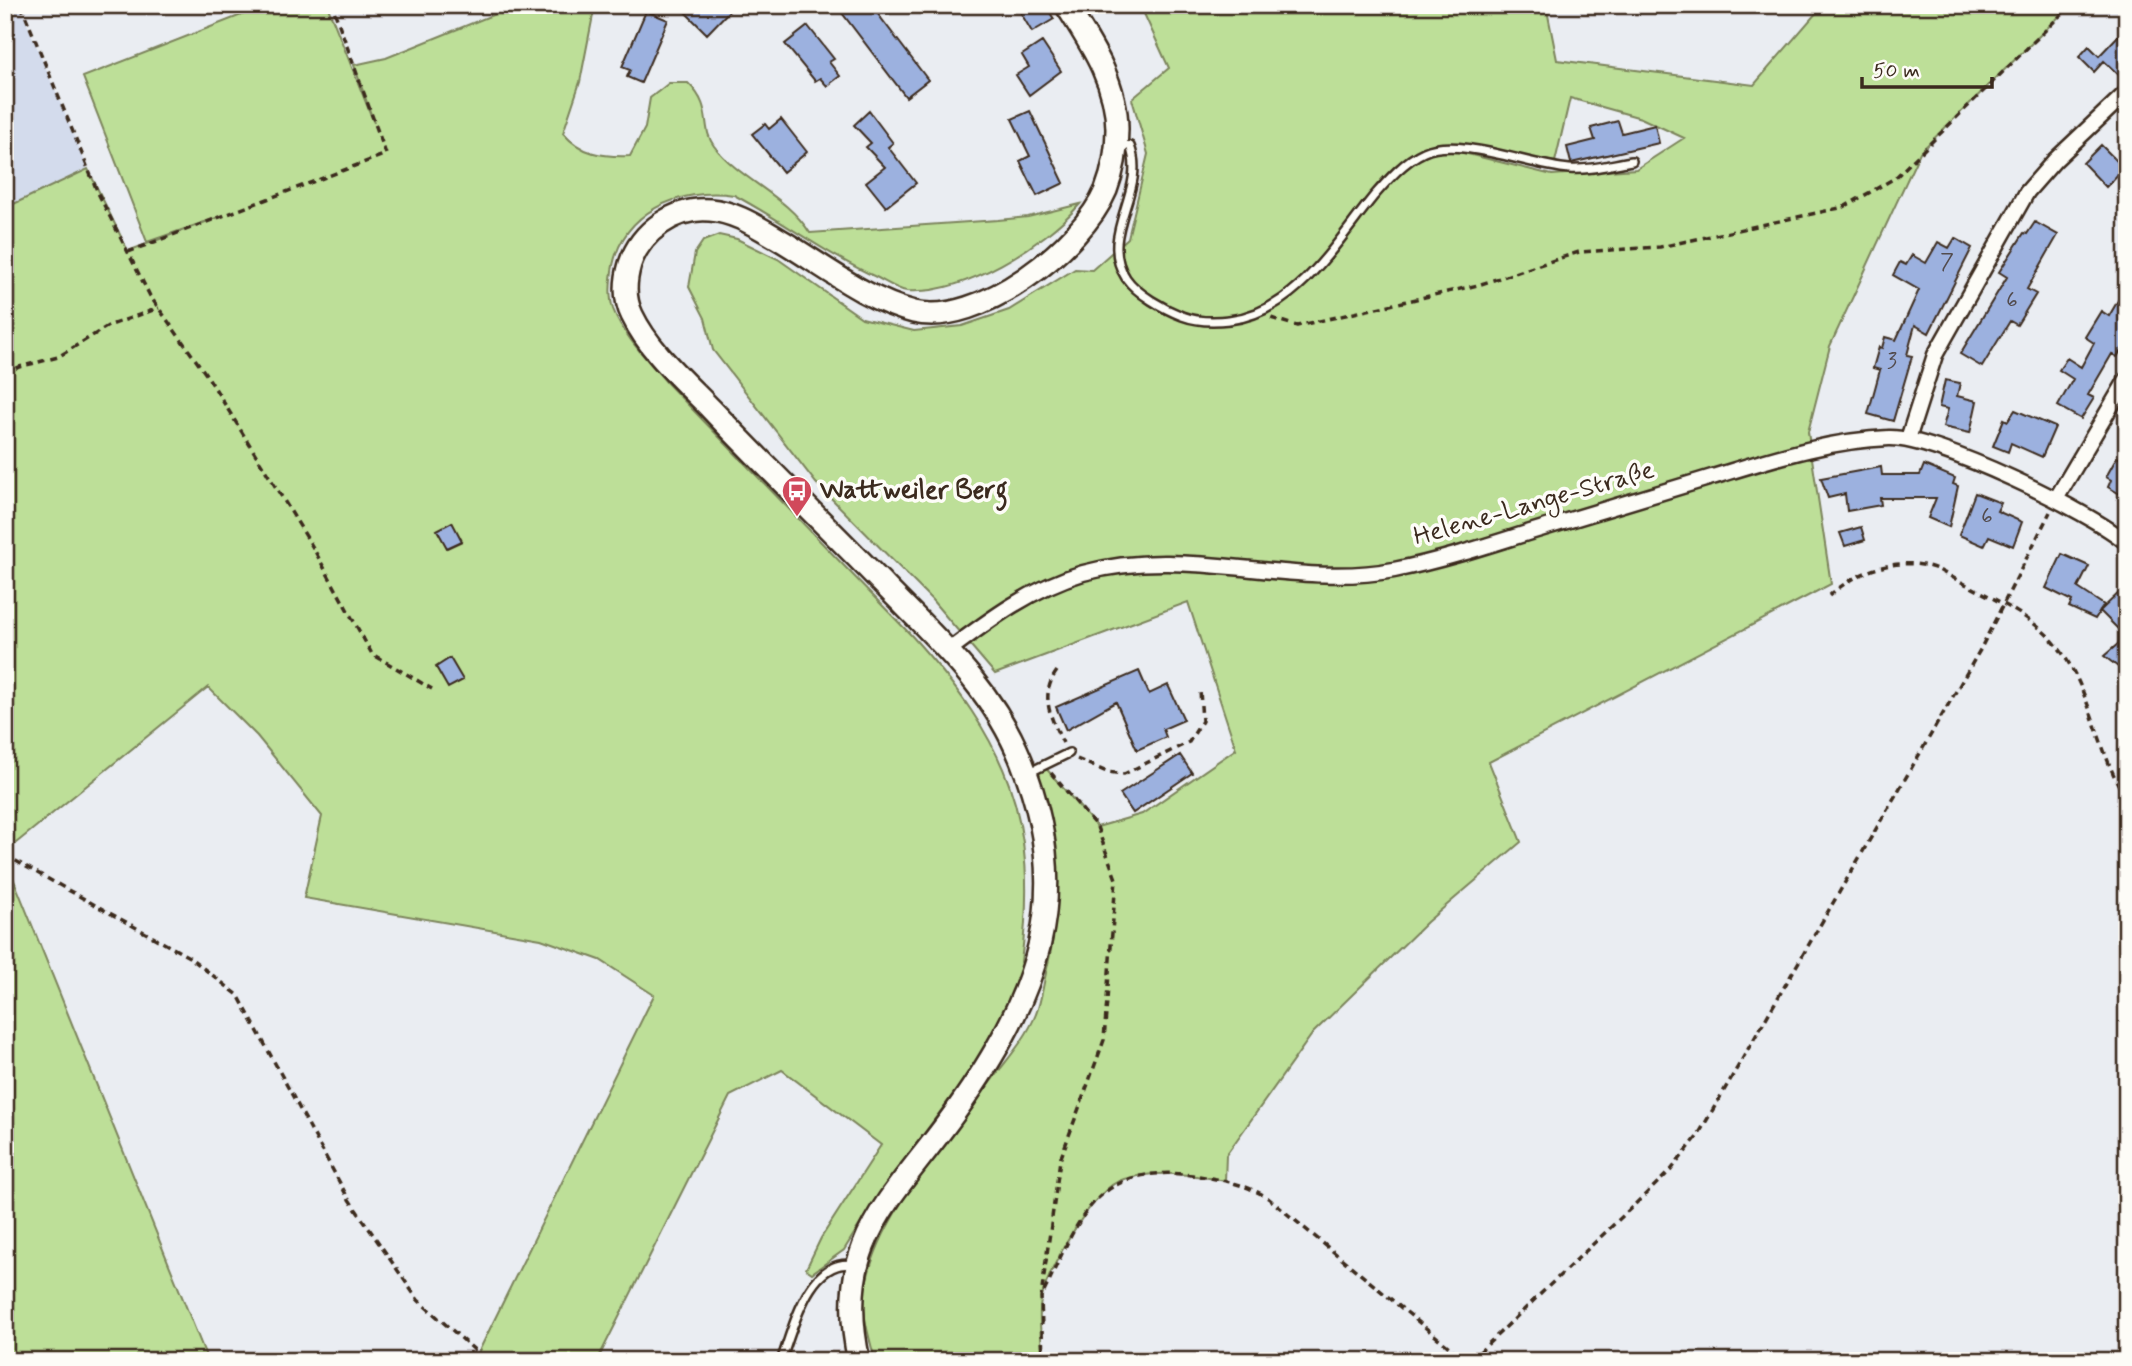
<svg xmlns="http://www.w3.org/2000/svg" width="2132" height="1366" viewBox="0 0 2132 1366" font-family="Mynerve,sans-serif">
  <rect width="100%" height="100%" fill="#eaedf2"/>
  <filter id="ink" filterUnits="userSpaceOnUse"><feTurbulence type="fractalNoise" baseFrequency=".0143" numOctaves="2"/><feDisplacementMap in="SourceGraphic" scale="14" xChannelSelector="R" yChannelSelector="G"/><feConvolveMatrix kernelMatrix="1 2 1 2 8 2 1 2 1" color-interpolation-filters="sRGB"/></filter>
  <g filter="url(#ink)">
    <path fill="#d3dbec" d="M5 5H19L88 169 5 208Z"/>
    <path fill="#bddf98" stroke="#7c845b" stroke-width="2" fill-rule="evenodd" d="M267 5H327L374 123 354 65 386 58 517 5H595L580 82 563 133C581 154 602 157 630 156L645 128 650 98 669 83H688C714 108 700 127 714 146 740 180 786 195 810 233L998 220 1028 217 1080 204C1044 245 964 295 907 291 898 290 886 282 878 278 827 255 783 221 734 195 679 187 621 212 612 271 610 284 609 297 613 309 624 337 648 360 667 383L911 635C1007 741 1040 819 1021 962L1026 966 1006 1014 979 1059 875 1200 844 1250 812 1273 806 1269 821 1238 881 1145 782 1070 730 1096 597 1361H481L478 1353 654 995 600 960 541 939 304 898 322 816 257 736 208 687 5 852V208L88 169 128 251 219 217 147 242 83 77Z
      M1140 5H1546L1557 60 1754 85 1823 5H2071L1920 152 1830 346 1808 432 1831 584 1489 762 1521 842 1427 922 1313 1033 1226 1155 1225 1181C1191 1174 1158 1170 1124 1179 1093 1188 1050 1266 1042 1296 1037 1314 1042 1342 1043 1361H875C871 1342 862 1318 864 1298 871 1220 953 1134 998 1072 1011 1055 1028 1035 1036 1014 1041 1002 1043 986 1046 973 1065 898 1056 843 1037 769L1044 766 1097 827 1142 814 1236 749 1188 602 995 674 932 600 816 483 713 350 705 318 689 287 695 253 703 241 719 235 737 239 778 259 862 318 914 331 962 326 1009 310 1075 269 1092 270 1128 238 1148 154 1132 99 1169 68ZM1570 98 1641 118 1684 138 1636 169 1552 175 1460 152 1453 143 1555 162Z
      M5 858 208 1361H5Z"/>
    <path fill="#9cb1df" stroke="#3b2a1e" stroke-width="2" d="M678 5H735L707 34Z
      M836 5H871L928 80 906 97Z
      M1016 5H1045L1054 19 1032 32Z
      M646 11 668 20 641 83 627 77 630 70 622 67Z
      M808 26 834 59 829 62 840 76 827 86 820 78 815 81 785 44Z
      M2119 35 2127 42V68L2120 76 2104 61 2094 72 2079 57 2089 46 2099 56Z
      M1042 42 1061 71 1029 95 1016 75 1029 67 1022 55Z
      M869 111 893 143 888 147 916 183 886 207 866 182 885 167 866 147 871 143 854 125Z
      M1030 111 1064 183 1037 196 1020 161 1030 156 1012 119Z
      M781 119 807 152 783 172 752 134 765 124 769 129Z
      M1618 121 1622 133 1655 125 1659 143 1571 163 1567 147 1595 140 1591 128Z
      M2101 145 2124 168 2106 187 2083 163Z
      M2035 222 2058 235 2027 289 2036 294 2017 325 2010 321 1982 367 1960 354 2007 277 1999 272 2024 233 2027 234Z
      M1955 238 1972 248 1929 333 1915 325 1907 355 1912 356 1893 421 1868 414 1880 370 1873 368 1879 347 1882 348 1885 337 1896 340 1919 290 1893 275 1900 262 1906 265 1912 255 1926 263 1938 242 1949 248Z
      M2127 285V341L2117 357 2112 354 2088 395 2094 398 2081 419 2058 406 2073 379 2059 370 2067 358 2081 367 2094 343 2085 337 2101 311 2109 316Z
      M1945 380 1960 383 1957 396 1977 401 1970 433 1943 427 1948 409 1939 407Z
      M2015 410 2055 427 2042 457 2011 443 2008 452 1993 446 2004 419 2008 421Z
      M2127 453V498L2108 487 2111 480 2106 477 2117 457 2123 460Z
      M1924 465 1955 478 1953 484 1958 486 1949 527 1928 518 1936 498H1880L1881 505 1847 511 1845 494 1828 498 1821 478 1881 467 1882 475H1920Z
      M1975 493 2001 503 1997 511 2022 522 2013 546 1989 536 1984 546 1959 535Z
      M452 522 462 541 447 548 437 530Z
      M1861 527 1865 540 1845 546 1840 533Z
      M2062 554 2089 566 2078 588 2104 605 2095 619 2069 607 2072 601 2046 588Z
      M2127 585V674L2104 656 2126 637 2100 611Z
      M450 658 463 680 448 688 436 667Z
      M1139 671 1149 694 1168 685 1184 720 1163 729 1166 737 1137 750 1116 702 1066 730 1056 707Z
      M1180 755 1192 773 1133 813 1120 794Z"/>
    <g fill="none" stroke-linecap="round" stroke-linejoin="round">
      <g stroke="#3b2a1e" stroke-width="12">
        <path id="lane" d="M1120 144 1130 146C1148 191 1097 234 1126 278 1137 294 1164 309 1182 316 1198 322 1213 322 1229 320 1295 313 1334 245 1373 197 1387 181 1404 161 1424 152 1459 136 1530 166 1569 169 1589 171 1612 164 1632 161
          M1028 773 1069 753
          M781 1361C793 1329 809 1256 855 1265"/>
      </g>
      <g stroke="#3b2a1e" stroke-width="19">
        <path id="street" d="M1908 439 1935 355 2027 192 2055 160 2127 92
          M2056 499 2127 379
          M948 651C990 619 1032 588 1083 573 1188 544 1293 589 1394 570 1439 561 1483 547 1527 533 1588 515 1650 496 1712 477 1769 460 1829 440 1889 438 1934 436 2092 512 2127 543"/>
      </g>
      <g stroke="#3b2a1e" stroke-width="26">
        <path id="secondary" d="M859 1361C832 1240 893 1200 956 1111 1036 998 1077 897 1021 760 993 690 940 642 888 589 830 529 770 471 712 410 685 382 649 351 632 315 624 299 625 281 630 264 641 231 675 207 710 210 735 212 756 226 777 238 820 263 865 300 914 312 978 328 1082 247 1106 190 1113 172 1117 149 1117 129 1117 82 1090 43 1066 5"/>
      </g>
      <path stroke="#3b2a1e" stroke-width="3.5" stroke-dasharray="7 5" stroke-linecap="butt" d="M21 5 98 193 150 296 208 377 312 546 372 654 432 689
        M128 252 386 154 332 5
        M1271 318 1297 326 1478 285 1579 252 1660 247 1844 207 1895 178 2071 5
        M5 374 19 367 58 357 108 326 159 308
        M1829 596C1858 570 1900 555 1937 569 1972 589 2025 610 2052 640 2091 683 2096 751 2127 800
        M1057 671C1039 695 1051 719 1063 743
        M1077 759 1107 772 1124 774 1189 742 1202 721 1200 690
        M5 855 189 957 238 995 348 1198 418 1300 478 1353 481 1361
        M1044 1292C1079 1218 1096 1163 1192 1175 1219 1179 1244 1183 1268 1198L1466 1361
        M1043 1361 1041 1297 1060 1160 1104 1040 1116 879 1097 827 1051 773
        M1470 1361 1671 1170 1697 1137 1980 650 2050 512"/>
      <use href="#lane" stroke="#fdfcf7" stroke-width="7"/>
      <use href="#street" stroke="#fdfcf7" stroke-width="14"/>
      <use href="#secondary" stroke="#fdfcf7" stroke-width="21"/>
    </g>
  </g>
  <defs>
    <g id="bus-pin" transform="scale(1.575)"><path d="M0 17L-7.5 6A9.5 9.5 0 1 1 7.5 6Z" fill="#d1495b" stroke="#fdfcf7"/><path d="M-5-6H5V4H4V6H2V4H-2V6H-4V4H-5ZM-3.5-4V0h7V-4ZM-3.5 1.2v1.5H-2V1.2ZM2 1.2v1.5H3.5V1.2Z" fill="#fff"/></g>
  </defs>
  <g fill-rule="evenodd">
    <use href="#bus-pin" x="797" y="491"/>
  </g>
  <g text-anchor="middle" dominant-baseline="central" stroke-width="7" stroke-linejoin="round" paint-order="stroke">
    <g font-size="23" fill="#534c4e">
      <text x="1947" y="263">7</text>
      <text x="2012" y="301">6</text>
      <text x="1892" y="362">3</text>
      <text x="1987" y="517">6</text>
    </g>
    <g font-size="26" font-weight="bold" fill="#3b2a1e" stroke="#fdfcf7" text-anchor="start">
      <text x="820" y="491">Wattweiler Berg</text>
    </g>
    <g font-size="26" fill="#3b2a1e" stroke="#fdfcf7">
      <text transform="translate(1534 504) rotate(-16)">Helene-Lange-Straße</text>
    </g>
  </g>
  <rect width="2132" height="1366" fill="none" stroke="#fdfcf7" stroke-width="28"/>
  <rect x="14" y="14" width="2104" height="1338" fill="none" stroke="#3b2a1e" stroke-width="2.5" filter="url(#ink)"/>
  <path d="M1862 77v10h130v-10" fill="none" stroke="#3b2a1e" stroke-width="3.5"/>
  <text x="1873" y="77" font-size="21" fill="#3b2a1e" stroke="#fdfcf7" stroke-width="5" paint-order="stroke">50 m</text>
</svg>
